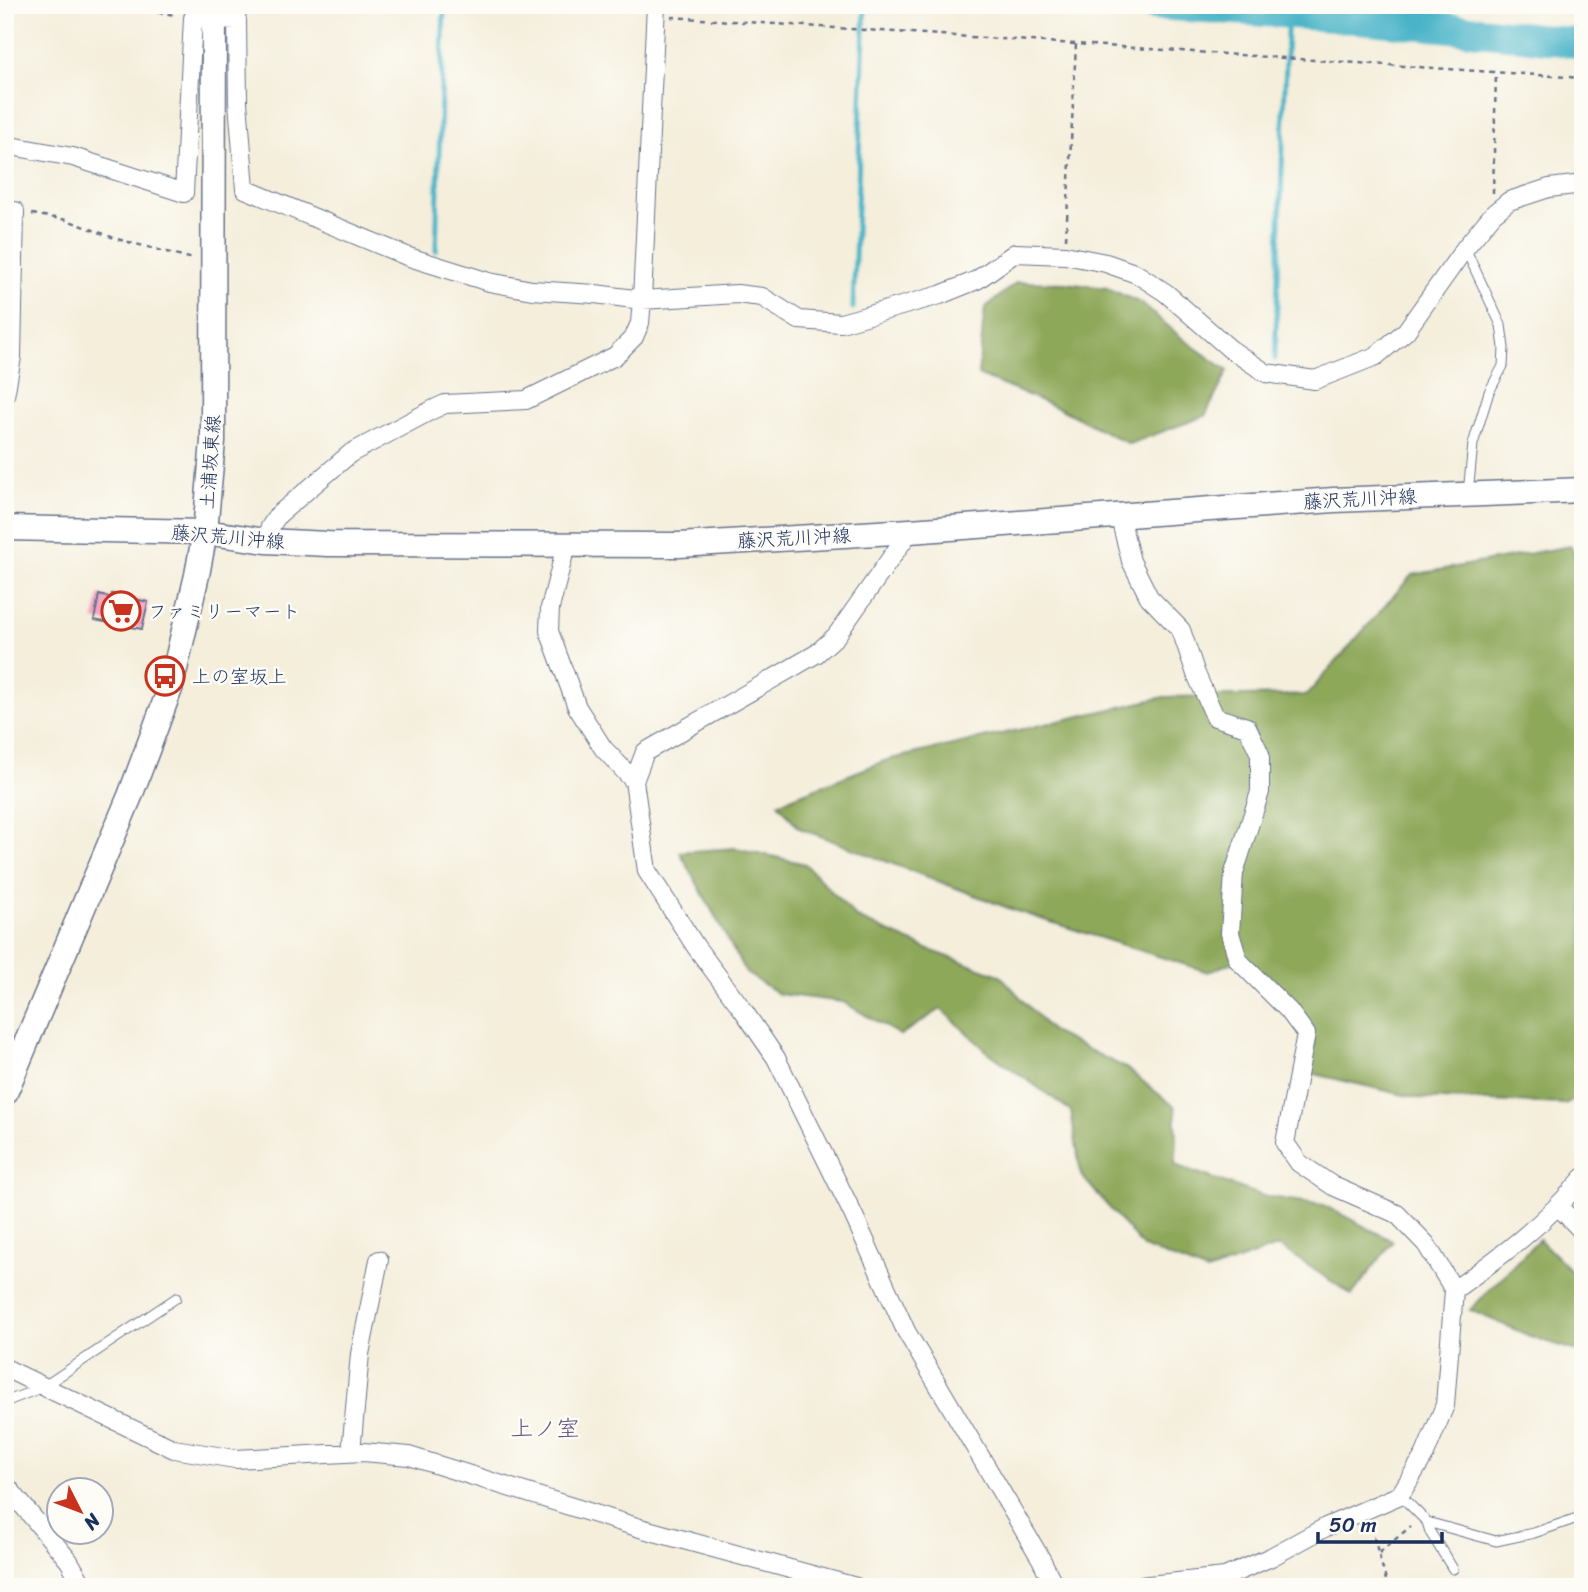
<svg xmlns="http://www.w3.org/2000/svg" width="1588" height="1592" viewBox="0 0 1588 1592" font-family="Sriracha,'Klee One',sans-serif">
  <rect width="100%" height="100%" fill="#fdfcf7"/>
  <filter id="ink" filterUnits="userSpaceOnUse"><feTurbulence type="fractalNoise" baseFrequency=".0143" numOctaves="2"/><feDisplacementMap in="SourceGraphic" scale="14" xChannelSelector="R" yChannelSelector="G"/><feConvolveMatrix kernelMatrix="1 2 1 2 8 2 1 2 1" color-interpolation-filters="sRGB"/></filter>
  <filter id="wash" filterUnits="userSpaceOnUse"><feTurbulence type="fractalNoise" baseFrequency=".00686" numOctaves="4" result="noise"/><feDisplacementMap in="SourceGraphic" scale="28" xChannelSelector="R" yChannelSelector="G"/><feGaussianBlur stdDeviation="1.57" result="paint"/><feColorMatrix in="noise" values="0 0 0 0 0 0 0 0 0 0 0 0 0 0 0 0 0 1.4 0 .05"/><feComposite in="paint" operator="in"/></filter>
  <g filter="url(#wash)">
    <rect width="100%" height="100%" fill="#f4eedb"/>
    <path fill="#8ea85a" stroke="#546c5c" stroke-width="2" d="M1017 282 1065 283 1107 288 1141 303 1183 339 1228 371 1205 416 1129 444 1061 409 978 375 985 308Z
      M1571 546 1583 574V1094L1565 1104 1417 1098 1306 1072V1034L1238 960 1208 972 1016 911 799 828 778 803 887 760 1164 697 1307 695 1412 575Z
      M736 848 805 864 857 918 929 950 1000 975 1052 1032 1126 1068 1175 1107 1177 1141 1175 1165 1263 1196 1323 1205 1393 1241 1352 1295 1279 1246 1207 1272 1143 1247 1081 1175 1071 1111 988 1052 941 1009 900 1035 843 1002 779 994 746 973 680 852Z
      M1539 1239 1583 1283V1353L1530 1336 1470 1310Z"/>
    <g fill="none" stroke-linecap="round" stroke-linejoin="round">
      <path stroke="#4ab4c8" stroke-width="5" d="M436 251 444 5
        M853 308 865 5
        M1275 359 1288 5"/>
      <path stroke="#4ab4c8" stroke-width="30" d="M1152 5C1297 13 1440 24 1583 44"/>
    </g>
    <g id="blocks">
      <path fill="#ef9dbe" d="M112 594 148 602 142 629 94 620 99 595 111 598Z"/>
    </g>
  </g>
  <g filter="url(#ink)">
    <use href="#blocks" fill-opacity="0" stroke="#67728a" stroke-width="2"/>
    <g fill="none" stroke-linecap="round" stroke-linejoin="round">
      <g stroke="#67728a" stroke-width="11">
        <path id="lane" d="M1465 248 1501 325 1504 348 1503 366 1489 392 1473 444 1468 493
          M5 1402 43 1387 176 1298
          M1400 1495 1427 1522 1496 1541 1534 1533 1583 1516
          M1427 1522 1430 1532 1453 1569"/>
      </g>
      <g stroke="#67728a" stroke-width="20">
        <path id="street" d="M5 145 73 157 184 193 193 18 237 20 238 102 245 189 409 257 489 282 532 290 595 294 642 300 737 294 762 297 799 320 841 323 940 295 977 280 1015 253 1065 255 1106 263 1137 274 1166 293 1230 349 1266 373 1315 380 1376 356 1406 331 1465 248 1493 214 1509 201 1549 188 1583 184
          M5 396 12 357 15 211
          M1119 514 1131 561 1149 597 1181 630 1196 674 1215 717 1247 727 1260 754V792L1234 873 1230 933 1238 960 1289 1011 1306 1034 1285 1143 1299 1163 1333 1186 1397 1214 1426 1244 1454 1290
          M910 531 836 636 816 654 645 752 634 781 647 871 696 947 743 1010 776 1058 853 1214 906 1331 1041 1559 1055 1587
          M266 541 270 527 278 515 351 453 432 410 445 404 526 400 615 356 634 337 640 323 642 300 656 5
          M566 546 550 608 549 631 577 707 603 748 634 781
          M1559 1207 1583 1232
          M5 1368 174 1449 235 1459 363 1452 409 1456 640 1528 856 1587
          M351 1452 360 1354 379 1260
          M5 1484 69 1561 84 1587
          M1130 1587 1225 1577 1271 1557 1326 1527 1400 1495 1425 1454 1445 1405 1454 1290C1500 1257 1547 1222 1583 1178"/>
      </g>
      <g stroke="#67728a" stroke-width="27">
        <path id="secondary" d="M5 528 205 532 266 541 328 544 679 545 910 531 1334 500 1583 490
          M5 1093 130 796 171 686 197 575 205 532 213 441 214 5"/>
      </g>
      <path stroke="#67728a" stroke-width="2.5" stroke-dasharray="5 5" stroke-linecap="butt" d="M28 5 118 7 176 15
        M1540 5 1583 10
        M671 17 1583 78
        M1493 193 1496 74
        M32 214 67 220 117 239 193 259
        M1066 239 1076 44
        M1371 1527 1388 1587
        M1379 1553 1411 1526"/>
      <use href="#lane" stroke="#fff" stroke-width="9"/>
      <use href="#street" stroke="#fff" stroke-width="18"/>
      <use href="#secondary" stroke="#fff" stroke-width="24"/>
    </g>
  </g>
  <defs>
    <g id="supermarket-ring" transform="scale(2.0125)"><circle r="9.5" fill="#fdfcf7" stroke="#c8321e" stroke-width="1.5"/><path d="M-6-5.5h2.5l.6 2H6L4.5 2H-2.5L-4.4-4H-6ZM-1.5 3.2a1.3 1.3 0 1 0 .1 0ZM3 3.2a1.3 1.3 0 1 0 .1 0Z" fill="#c8321e"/></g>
    <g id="bus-ring" transform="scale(2.0125)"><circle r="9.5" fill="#fdfcf7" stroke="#c8321e" stroke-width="1.5"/><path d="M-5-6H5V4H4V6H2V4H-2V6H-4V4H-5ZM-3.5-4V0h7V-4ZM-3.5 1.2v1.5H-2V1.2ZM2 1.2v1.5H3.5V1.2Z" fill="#c8321e"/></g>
  </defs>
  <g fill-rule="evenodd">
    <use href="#supermarket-ring" x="121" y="611"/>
    <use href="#bus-ring" x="165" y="676"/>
  </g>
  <g text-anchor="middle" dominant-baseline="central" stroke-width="5" stroke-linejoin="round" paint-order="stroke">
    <g font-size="19" fill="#1b2f5e" stroke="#fdfcf7">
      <text transform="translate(210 462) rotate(-86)">土浦坂東線</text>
      <text transform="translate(1360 499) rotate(-3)">藤沢荒川沖線</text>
      <text transform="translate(228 537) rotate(5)">藤沢荒川沖線</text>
      <text transform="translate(794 538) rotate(-3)">藤沢荒川沖線</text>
    </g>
    <g font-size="19" fill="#1b2f5e" stroke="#fdfcf7" text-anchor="start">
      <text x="148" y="611">ファミリーマート</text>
      <text x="192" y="676">上の室坂上</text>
    </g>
    <g font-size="23" fill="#655680" stroke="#fdfcf7">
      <text x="545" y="1428">上ノ室</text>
    </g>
  </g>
  <rect width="1588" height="1592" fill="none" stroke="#fdfcf7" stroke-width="28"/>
  <g transform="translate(80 1511) rotate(132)"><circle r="33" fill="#fdfcf7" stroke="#a3aaba" stroke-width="2"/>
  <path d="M0-5L12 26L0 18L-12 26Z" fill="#c8321e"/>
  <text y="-10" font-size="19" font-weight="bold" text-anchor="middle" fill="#1b2f5e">N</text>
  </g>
  <path d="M1318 1532v10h124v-10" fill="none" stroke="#1b2f5e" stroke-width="3.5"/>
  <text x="1329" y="1532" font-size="21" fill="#1b2f5e" stroke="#fdfcf7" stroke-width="5" paint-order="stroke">50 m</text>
</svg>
